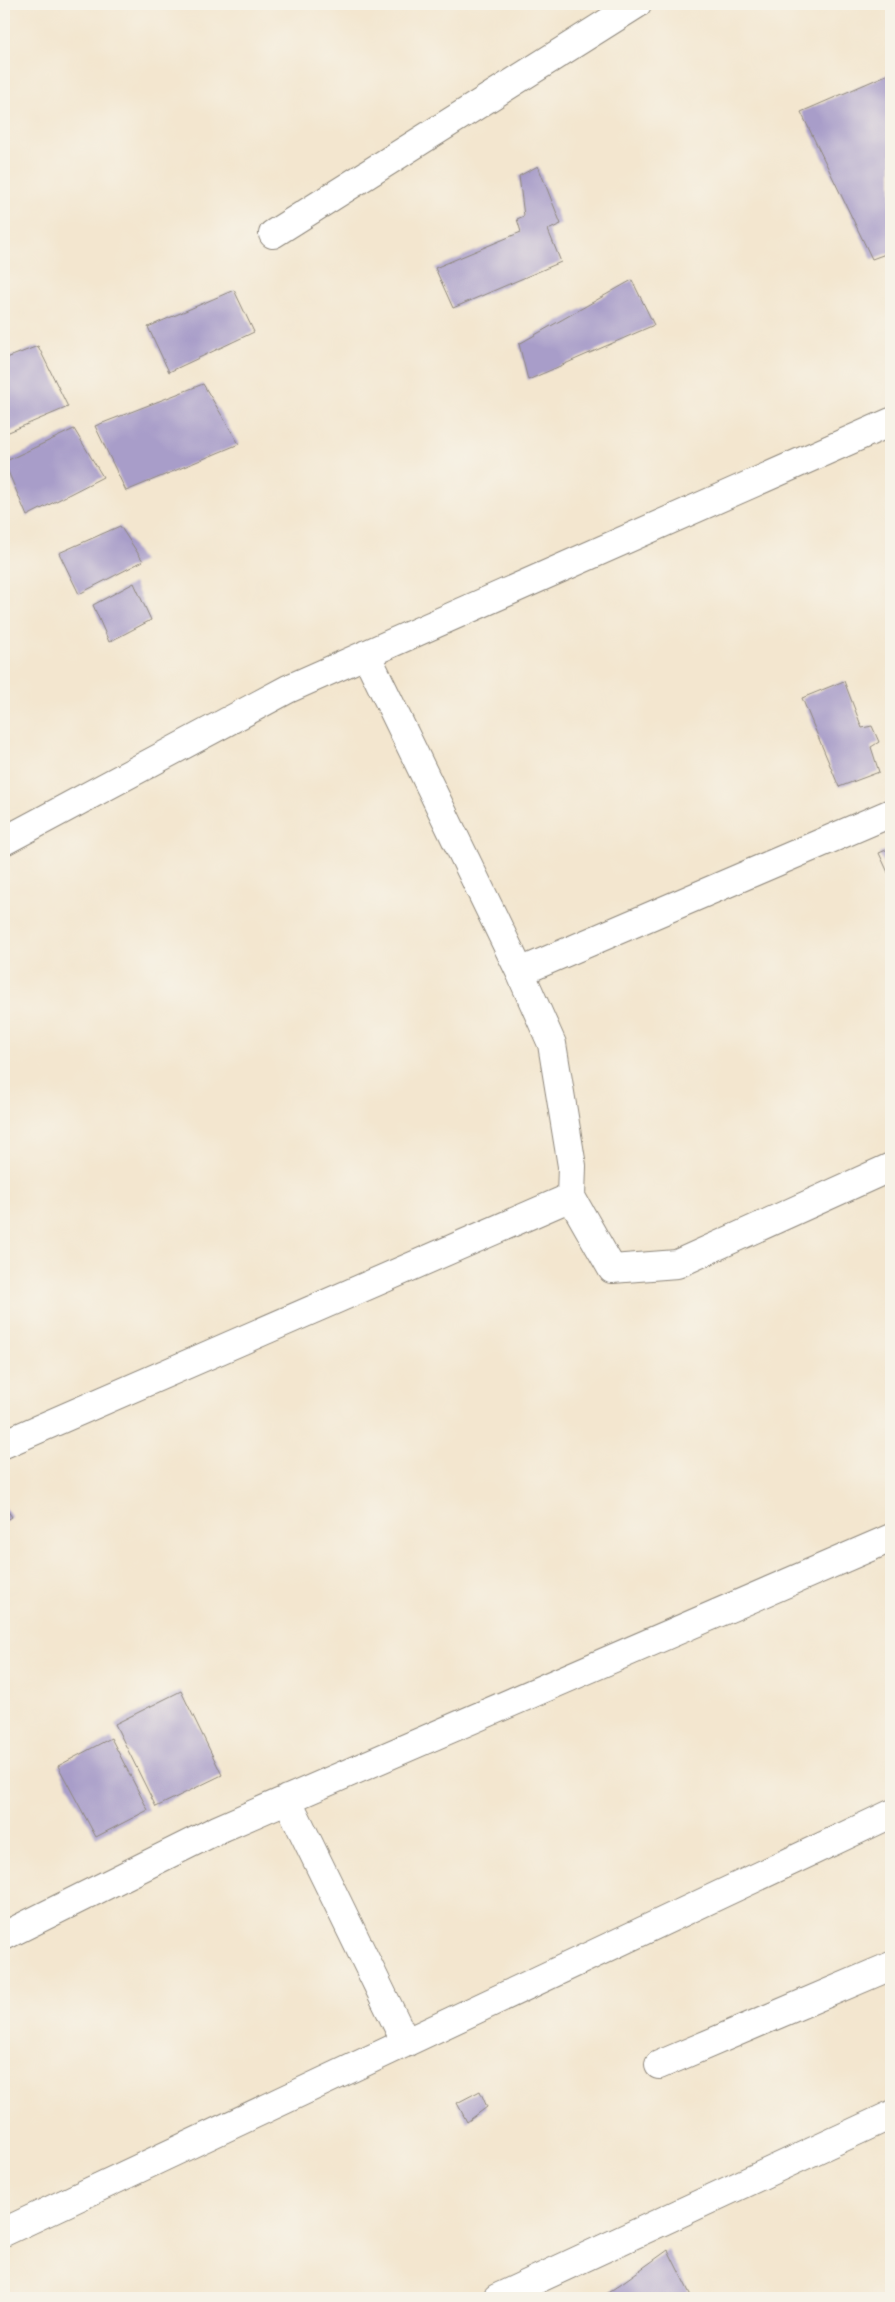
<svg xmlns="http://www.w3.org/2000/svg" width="895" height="2302" viewBox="0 0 895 2302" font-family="Kalam,sans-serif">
  <rect width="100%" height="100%" fill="#f7f3e8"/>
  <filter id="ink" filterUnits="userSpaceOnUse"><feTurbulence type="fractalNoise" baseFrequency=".02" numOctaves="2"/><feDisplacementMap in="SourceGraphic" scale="10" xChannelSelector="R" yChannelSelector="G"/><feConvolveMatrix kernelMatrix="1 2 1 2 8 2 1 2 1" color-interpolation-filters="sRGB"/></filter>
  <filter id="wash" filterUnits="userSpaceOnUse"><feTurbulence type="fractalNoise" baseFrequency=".0096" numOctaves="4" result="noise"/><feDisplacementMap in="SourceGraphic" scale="20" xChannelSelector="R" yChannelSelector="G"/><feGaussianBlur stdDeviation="1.12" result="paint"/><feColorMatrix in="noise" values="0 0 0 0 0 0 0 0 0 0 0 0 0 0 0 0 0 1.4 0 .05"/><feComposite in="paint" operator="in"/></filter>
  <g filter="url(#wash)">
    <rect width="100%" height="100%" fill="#f3e6cf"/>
    <g id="blocks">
      <path fill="#a89dc9" d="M891 73V252L872 259 801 112Z
        M538 166 561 224 548 230 561 262 453 308 435 268 521 232 517 219 524 216 519 176Z
        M632 280 654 325 528 380 519 344Z
        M234 290 254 332 169 372 148 327Z
        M38 346 68 407 4 434V359Z
        M203 384 239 444 126 491 95 426Z
        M74 429 103 477 27 516 4 462Z
        M120 526 143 561 79 594 59 553Z
        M134 583 151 620 109 642 93 605Z
        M844 681 862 728 872 726 879 742 871 747 879 772 839 787 802 698Z
        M891 831V879L879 853 891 848 886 834Z
        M4 1506 12 1517 4 1522Z
        M181 1691 222 1775 156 1807 115 1724Z
        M111 1738 148 1810 96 1837 58 1766Z
        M480 2091 487 2107 467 2122 457 2103Z
        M668 2250 692 2298H606L605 2295Z"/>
    </g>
  </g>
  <g filter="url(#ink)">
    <use href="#blocks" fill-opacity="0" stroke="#8f887d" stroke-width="1"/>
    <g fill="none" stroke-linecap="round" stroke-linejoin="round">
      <g stroke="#8f887d" stroke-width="30">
        <path id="street" d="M273 234 637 4
          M366 654 520 972 552 1044 572 1166 571 1197 612 1269 677 1264 891 1167
          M4 841 288 689 891 422
          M520 972 891 813
          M4 1444 571 1197
          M287 1799 406 2043
          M4 1936 219 1829 891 1538
          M659 2065 891 1966
          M4 2232 891 1814
          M497 2298 891 2115"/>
      </g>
      <use href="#street" stroke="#fff" stroke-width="28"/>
    </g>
  </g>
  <rect width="895" height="2302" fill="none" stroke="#f7f3e8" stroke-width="20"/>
</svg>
